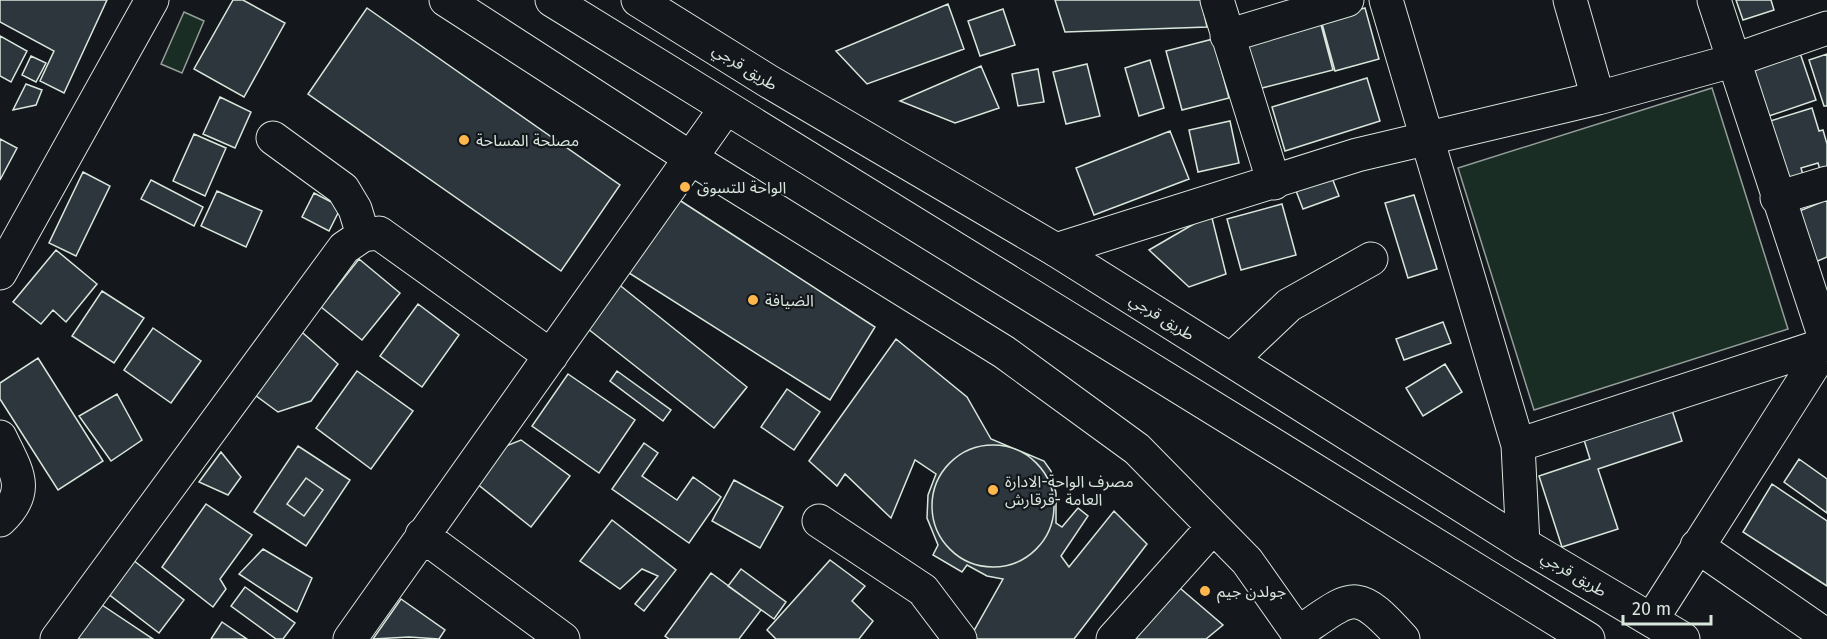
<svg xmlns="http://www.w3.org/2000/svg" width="1827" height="639" viewBox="0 0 1827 639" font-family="'Fira Sans','Noto Sans Arabic',sans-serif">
  <rect width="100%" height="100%" fill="#14181c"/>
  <path fill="#1a2d24" stroke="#939e99" stroke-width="1.5" d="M184 12 204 21 182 73 161 64Z
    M1712 88 1788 329 1534 410 1458 168Z"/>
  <path fill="#2c363c" stroke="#d8e6dc" stroke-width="1.5" d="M0 0H107L64 93 40 81 54 51 0 22Z
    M233 0H243L285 23 244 97 194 69Z
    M1055 0H1201L1207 27 1065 32Z
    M1736 0H1771L1774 10 1743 20Z
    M948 4 964 49 867 84 836 51Z
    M367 8 620 185 561 271 308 94Z
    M1365 8 1379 59 1335 71 1321 20Z
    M1003 9 1015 45 980 56 968 21Z
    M1320 21 1333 70 1258 89 1245 41Z
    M0 36 27 51 11 82 0 76Z
    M1213 39 1229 98 1182 110 1166 51Z
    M1798 47 1816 100 1766 117 1748 65Z
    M1827 54V106H1824L1809 60Z
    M31 56 46 63 36 82 22 75Z
    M1150 60 1164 108 1139 116 1125 68Z
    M1087 64 1100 116 1066 124 1053 72Z
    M981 66 999 108 955 123 900 101Z
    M1038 69 1044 102 1018 106 1012 74Z
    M1367 78 1380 121 1285 151 1272 107Z
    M26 84 42 90 36 105 13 110Z
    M220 97 251 112 235 148 203 134Z
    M1812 108 1819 131 1823 130 1827 144V167L1820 170 1818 163 1801 168 1803 175 1785 180 1767 122Z
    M1230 121 1239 163 1198 172 1189 130Z
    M1170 131 1189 179 1094 215 1076 168Z
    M194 134 226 148 205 196 173 181Z
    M0 139 17 148 0 180Z
    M1329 170 1339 196 1303 209 1293 183Z
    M83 172 110 186 76 256 49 243Z
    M151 180 203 207 194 226 141 199Z
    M217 191 262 211 246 247 201 226Z
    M314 193 341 207 329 231 302 217Z
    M670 194 875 327 830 400 629 273Z
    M1414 195 1437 269 1408 278 1385 203Z
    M1827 200V257L1813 263 1797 212Z
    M1282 204 1296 255 1241 270 1227 219Z
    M1211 214 1226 274 1189 287 1149 250Z
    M56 250 97 284 66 322 53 310 41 324 13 302Z
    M359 259 400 293 362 340 321 307Z
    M617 283 747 387 714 428 583 325Z
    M102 291 144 318 114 363 72 336Z
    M418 304 459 335 422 387 380 356Z
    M1443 322 1451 343 1404 360 1396 339Z
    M295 326 338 364 311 401 278 412 248 390Z
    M153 328 201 361 171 403 124 370Z
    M896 339 967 397 991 439 1044 461 1051 471 1056 493V523L1062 527 1078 508 1088 516 1061 556 1069 567 1114 511 1147 544 1074 639H973L971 636 1003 579 987 576 967 565 962 572 933 555 938 545 927 518 928 495 936 474 915 460 891 518 845 474 837 486 809 461Z
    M38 358 103 461 58 490 0 399V383Z
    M1445 364 1462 392 1423 416 1406 388Z
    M357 371 413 411 371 469 316 428Z
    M617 371 671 410 663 421 610 381Z
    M568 374 635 420 599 473 532 426Z
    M787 389 820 412 794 450 761 427Z
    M117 394 142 440 111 461 79 416Z
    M1668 398 1682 441 1598 469 1618 529 1562 547 1539 476 1590 459 1580 427Z
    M521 440 570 476 531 527 476 483 491 452Z
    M644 443 658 453 642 476 677 500 693 477 721 497 689 543 612 489Z
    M932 506a61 61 0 1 1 122 0a61 61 0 1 1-122 0Z
    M298 446 350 480 306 546 254 512Z
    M221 452 241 477 228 495 199 482Z
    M1799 459 1827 479V513L1784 482Z
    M306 478 323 490 304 516 287 504Z
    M734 480 783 507 760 548 712 521Z
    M1772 484 1827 521V586L1743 532Z
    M206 504 252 535 220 579 226 589 213 607 162 567Z
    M612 520 676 570 644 611 635 604 658 576 642 569 620 589 580 561Z
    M263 549 312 578 297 612 239 574Z
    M133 560 184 600 159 633 107 593Z
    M830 560 865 586 852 601 873 621 859 639H776L767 630Z
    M741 569 786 602 774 619 728 586Z
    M711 573 761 610 739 639H669L665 636Z
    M1174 583 1223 625 1206 639H1123Z
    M245 587 295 623 283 639H276L231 606Z
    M401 599 445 630 439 639 409 637 373 639Z
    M96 601 153 639H72Z
    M222 622 247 639H211Z"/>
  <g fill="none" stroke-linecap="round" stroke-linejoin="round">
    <g stroke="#d8e6dc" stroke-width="35">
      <path id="minor" d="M446 0 689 157 1004 352 1137 449 1247 561 1302 639
        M1217 0 1274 183
        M1386 0 1518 445
        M1570 0 1598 98
        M1714 0 1827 344
        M1227 36 1347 0
        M273 138 343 189 355 209 363 235
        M1777 198 1827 183
        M1056 250 1357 155 1598 98 1732 61 1827 28
        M0 273 152 0
        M1231 360 1289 305 1371 259
        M0 437C16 471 32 490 0 520
        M819 521 923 590 960 639
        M422 535 563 639
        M1523 544 1518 445 1827 344
        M1697 546 1827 636
        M1652 619 1827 344
        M1298 633C1353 596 1355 585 1403 639
        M57 639 344 248 363 235 379 233 551 356
        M350 639 726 108
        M1113 639 1213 527"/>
    </g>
    <g stroke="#d8e6dc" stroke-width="35">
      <path id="highway" d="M552 0 1588 639
        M638 0 768 81 1056 250 1523 544 1683 639"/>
    </g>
    <use href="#minor" stroke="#14181c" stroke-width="33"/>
    <use href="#highway" stroke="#14181c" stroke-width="33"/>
  </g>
  <g fill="#ffb74d" stroke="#14181c" stroke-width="2">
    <circle cx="464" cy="140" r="6"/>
    <circle cx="685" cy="187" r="6"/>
    <circle cx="753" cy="300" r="6"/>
    <circle cx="993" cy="490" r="6"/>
    <circle cx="1205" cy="591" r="6"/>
  </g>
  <g text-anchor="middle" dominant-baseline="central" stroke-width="4.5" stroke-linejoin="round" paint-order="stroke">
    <g font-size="16" fill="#d8e6dc" stroke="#14181c">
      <text transform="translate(745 67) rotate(32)">طريق قرجي</text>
      <text transform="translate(1162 317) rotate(32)">طريق قرجي</text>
      <text transform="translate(1574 574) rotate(31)">طريق قرجي</text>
    </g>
    <g font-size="16" fill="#d8e6dc" stroke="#14181c" text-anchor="start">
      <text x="476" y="140">مصلحة المساحة</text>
      <text x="697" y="187">الواحة للتسوق</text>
      <text x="765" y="300">الضيافة</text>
      <text x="1005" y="481">مصرف الواحة-الادارة<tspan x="1005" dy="18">العامة -قرقارش</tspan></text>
      <text x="1217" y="591">جولدن جيم</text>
    </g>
  </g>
  <path d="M1623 615v9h88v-9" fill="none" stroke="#d8e6dc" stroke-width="3"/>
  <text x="1632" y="615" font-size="18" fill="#d8e6dc" stroke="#14181c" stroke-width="4.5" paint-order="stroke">20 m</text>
</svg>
